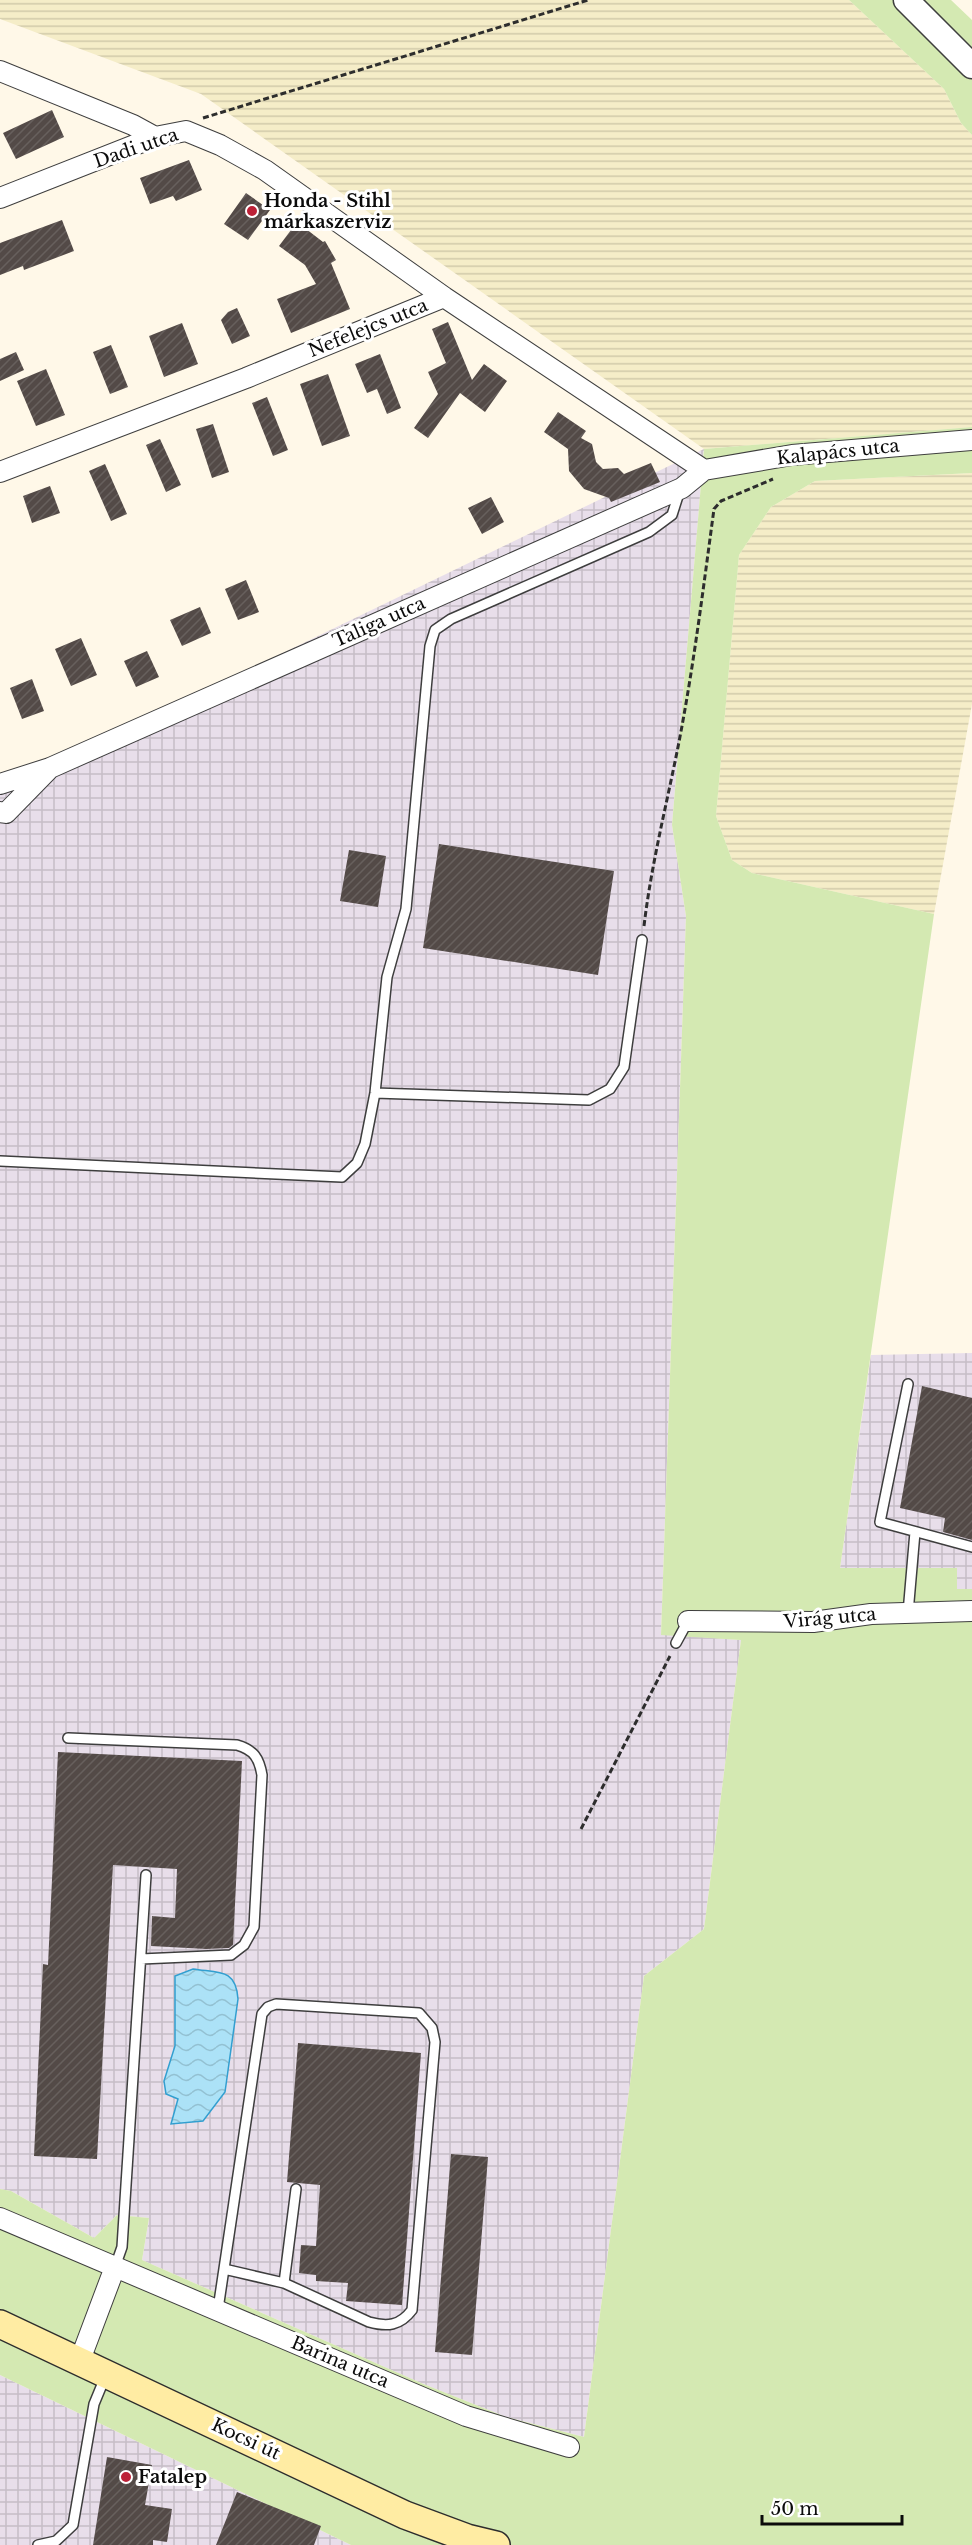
<svg xmlns="http://www.w3.org/2000/svg" width="972" height="2545" viewBox="0 0 972 2545" font-family="'Libre Baskerville',serif">
  <defs>
    <pattern id="industrial-grid" width="8" height="8" patternUnits="userSpaceOnUse" patternTransform="scale(1.5)"><rect width="8" height="8" fill="#e8deea"/><path d="M0 4h8M4 0v8" fill="none" stroke="#c6bdc7"/></pattern>
    <pattern id="farmland-rules" width="6" height="5" patternUnits="userSpaceOnUse" patternTransform="scale(1.5)"><rect width="6" height="5" fill="#f5edc8"/><path d="M0 2.5h6" fill="none" stroke="#d1caaa"/></pattern>
    <pattern id="water-waves" width="16" height="10" patternUnits="userSpaceOnUse" patternTransform="scale(1.5)"><rect width="16" height="10" fill="#ace2f7"/><path d="M0 5q4-4 8 0t8 0" fill="none" stroke="#93c1d2"/></pattern>
    <pattern id="building-hatch" width="6" height="6" patternUnits="userSpaceOnUse" patternTransform="scale(1.5)"><rect width="6" height="6" fill="#534a47"/><path d="M-1 1l2-2M0 6l6-6M5 7l2-2" fill="none" stroke="#67605d"/></pattern>
  </defs>
  <rect width="100%" height="100%" fill="#fff8e8"/>
  <path fill="url(#industrial-grid)" d="M704 449 672 825 686 916 661 1634 741 1640 704 1929 644 1976 584 2437 506 2417 421 2383 142 2260 149 2218 117 2215 94 2238 11 2191 0 2189V790Z
    M972 1353V1589H957V1568H840L871 1355Z
    M0 2375 351 2545H0Z"/>
  <path fill="url(#farmland-rules)" d="M0 0H849L944 89 961 123 972 135V427L704 449 201 94 0 19Z
    M972 473V704L934 914 752 873 732 860 716 816 739 555 771 507 815 481Z"/>
  <path fill="#d4e9b2" d="M849 0H951L972 20V135L961 123 944 89Z
    M972 427V473L815 481 771 507 739 555 716 816 732 860 752 873 934 914 840 1568H957V1589H972V2545H351L0 2375V2189L11 2191 94 2238 117 2215 149 2218 142 2260 421 2383 506 2417 584 2437 644 1976 704 1929 741 1640 661 1635 686 916 672 825 704 449Z"/>
  <path fill="url(#water-waves)" stroke="#329fd0" stroke-width="1.5" d="M193 1969C218 1973 236 1968 238 1999L225 2092 203 2121 171 2124 178 2099 166 2094 164 2081 175 2046V1976Z"/>
  <path fill="url(#building-hatch)" d="M52 110 64 137 16 159 3 133Z
    M189 160 202 190 176 201 173 196 150 204 140 178Z
    M246 193 270 210 248 240 224 224Z
    M62 220 74 251 24 270 23 266 0 275V243Z
    M297 222 323 242 325 241 336 260 331 263 350 309 291 333 277 299 316 284 305 265 279 246Z
    M237 308 250 336 232 344 221 320 228 312Z
    M448 322 472 380 484 364 507 381 485 412 460 393 428 438 414 428 438 394 428 372 446 363 432 329Z
    M182 323 198 364 164 377 149 336Z
    M111 345 128 387 110 394 93 352Z
    M16 352 24 370 0 381V359Z
    M380 354 401 408 387 414 377 389 367 393 355 364Z
    M46 369 65 415 36 426 17 381Z
    M328 374 350 436 322 446 300 384Z
    M267 397 288 450 273 456 252 403Z
    M558 412 586 431 581 438 592 444 596 462 603 469 618 468 624 474 651 463 660 482 611 502 609 498 584 489 569 471 568 449 544 432Z
    M213 424 229 472 212 478 196 429Z
    M160 439 181 485 166 492 146 445Z
    M105 464 127 514 111 521 89 471Z
    M50 486 60 513 32 523 23 496Z
    M491 497 504 522 482 534 468 508Z
    M246 580 259 612 238 620 225 589Z
    M200 607 211 633 182 646 170 620Z
    M81 638 97 675 71 686 55 649Z
    M147 651 159 677 136 687 124 661Z
    M32 679 44 711 22 719 10 688Z
    M439 844 614 871 598 975 423 948Z
    M349 850 386 856 378 907 340 901Z
    M922 1386 972 1398V1540L943 1532 945 1518 900 1508Z
    M58 1752 242 1761 233 1945 229 1948 206 1949 151 1946 152 1916 175 1918 177 1869 113 1865 97 2159 34 2156 43 1964 48 1965Z
    M298 2043 421 2053 402 2305 346 2301 348 2283 316 2281V2275L299 2273 301 2245 316 2246 320 2185 287 2182Z
    M451 2154 488 2157 472 2355 435 2352Z
    M107 2457 152 2465 145 2505 172 2509 167 2542 153 2540V2545H93Z
    M237 2492 321 2526 314 2545H216Z"/>
  <g fill="none" stroke-linecap="round" stroke-linejoin="round">
    <g stroke="#3e3e3e" stroke-width="12">
      <path id="service" d="M375 1093 589 1100 610 1089 624 1067 642 940
        M0 1161 342 1177 357 1163 365 1144 375 1093 387 977 406 909 430 646 435 630 451 619 649 532 672 515 679 493
        M908 1384 880 1522 972 1547
        M908 1613 915 1532
        M676 1643 688 1621
        M68 1738 237 1745C254 1750 259 1758 262 1775L254 1927 244 1945 231 1955 141 1959
        M115 2267 122 2247 146 1875
        M284 2283 296 2189
        M218 2309 262 2014 268 2007 276 2004 419 2013 432 2028 435 2042 412 2310C400 2326 387 2327 369 2322L284 2283 224 2269
        M38 2545 56 2541 73 2525 94 2404 106 2375"/>
    </g>
    <g stroke="#3e3e3e" stroke-width="22">
      <path id="minor" d="M0 71 133 125 155 137
        M0 198 155 137 186 131 220 145 265 170 444 297
        M0 472 246 378 444 297 704 470
        M0 784 50 768 682 488 704 470 792 455 972 440
        M0 812 6 813 50 768
        M688 1621 813 1622 871 1614 972 1611
        M0 2218 466 2416 569 2447
        M80 2360 115 2267"/>
    </g>
    <g stroke="#3e3e3e" stroke-width="27">
      <path id="tertiary" d="M906 0 972 66"/>
    </g>
    <g stroke="#2d2d2d" stroke-width="30">
      <path id="secondary" d="M0 2324 405 2515 467 2538 496 2545"/>
    </g>
    <path stroke="#2d2d2d" stroke-width="3" stroke-dasharray="6 3" stroke-linecap="butt" d="M203 118 588 0
      M644 926C651 867 665 811 677 752 693 672 703 590 714 509L721 501 773 479
      M581 1829 670 1656"/>
    <use href="#service" stroke="#fff" stroke-width="9"/>
    <use href="#minor" stroke="#fff" stroke-width="20"/>
    <use href="#tertiary" stroke="#fff" stroke-width="24"/>
    <use href="#secondary" stroke="#ffeca3" stroke-width="27"/>
  </g>
  <g fill="#bc2137" stroke="#fff" stroke-width="2">
    <circle cx="252" cy="211" r="6"/>
    <circle cx="126" cy="2477" r="6"/>
  </g>
  <g text-anchor="middle" dominant-baseline="central" stroke-width="6" stroke-linejoin="round" paint-order="stroke">
    <g font-size="18" fill="#0b0b0b" stroke="#fff">
      <text transform="translate(136 148) rotate(-19)">Dadi utca</text>
      <text transform="translate(368 328) rotate(-22)">Nefelejcs utca</text>
      <text transform="translate(838 452) rotate(-6)">Kalapács utca</text>
      <text transform="translate(379 622) rotate(-24)">Taliga utca</text>
      <text transform="translate(830 1618) rotate(-5)">Virág utca</text>
      <text transform="translate(340 2362) rotate(23)">Barina utca</text>
      <text transform="translate(246 2439) rotate(25)">Kocsi út</text>
    </g>
    <g font-size="18" font-weight="bold" fill="#0b0b0b" stroke="#fff" text-anchor="start">
      <text x="264" y="201">Honda - Stihl<tspan x="264" dy="21">márkaszerviz</tspan></text>
      <text x="138" y="2477">Fatalep</text>
    </g>
  </g>
  <path d="M762 2515v9h140v-9" fill="none" stroke="#0b0b0b" stroke-width="3"/>
  <text x="771" y="2515" font-size="18" fill="#0b0b0b" stroke="#ffffff" stroke-width="4.5" paint-order="stroke">50 m</text>
</svg>
